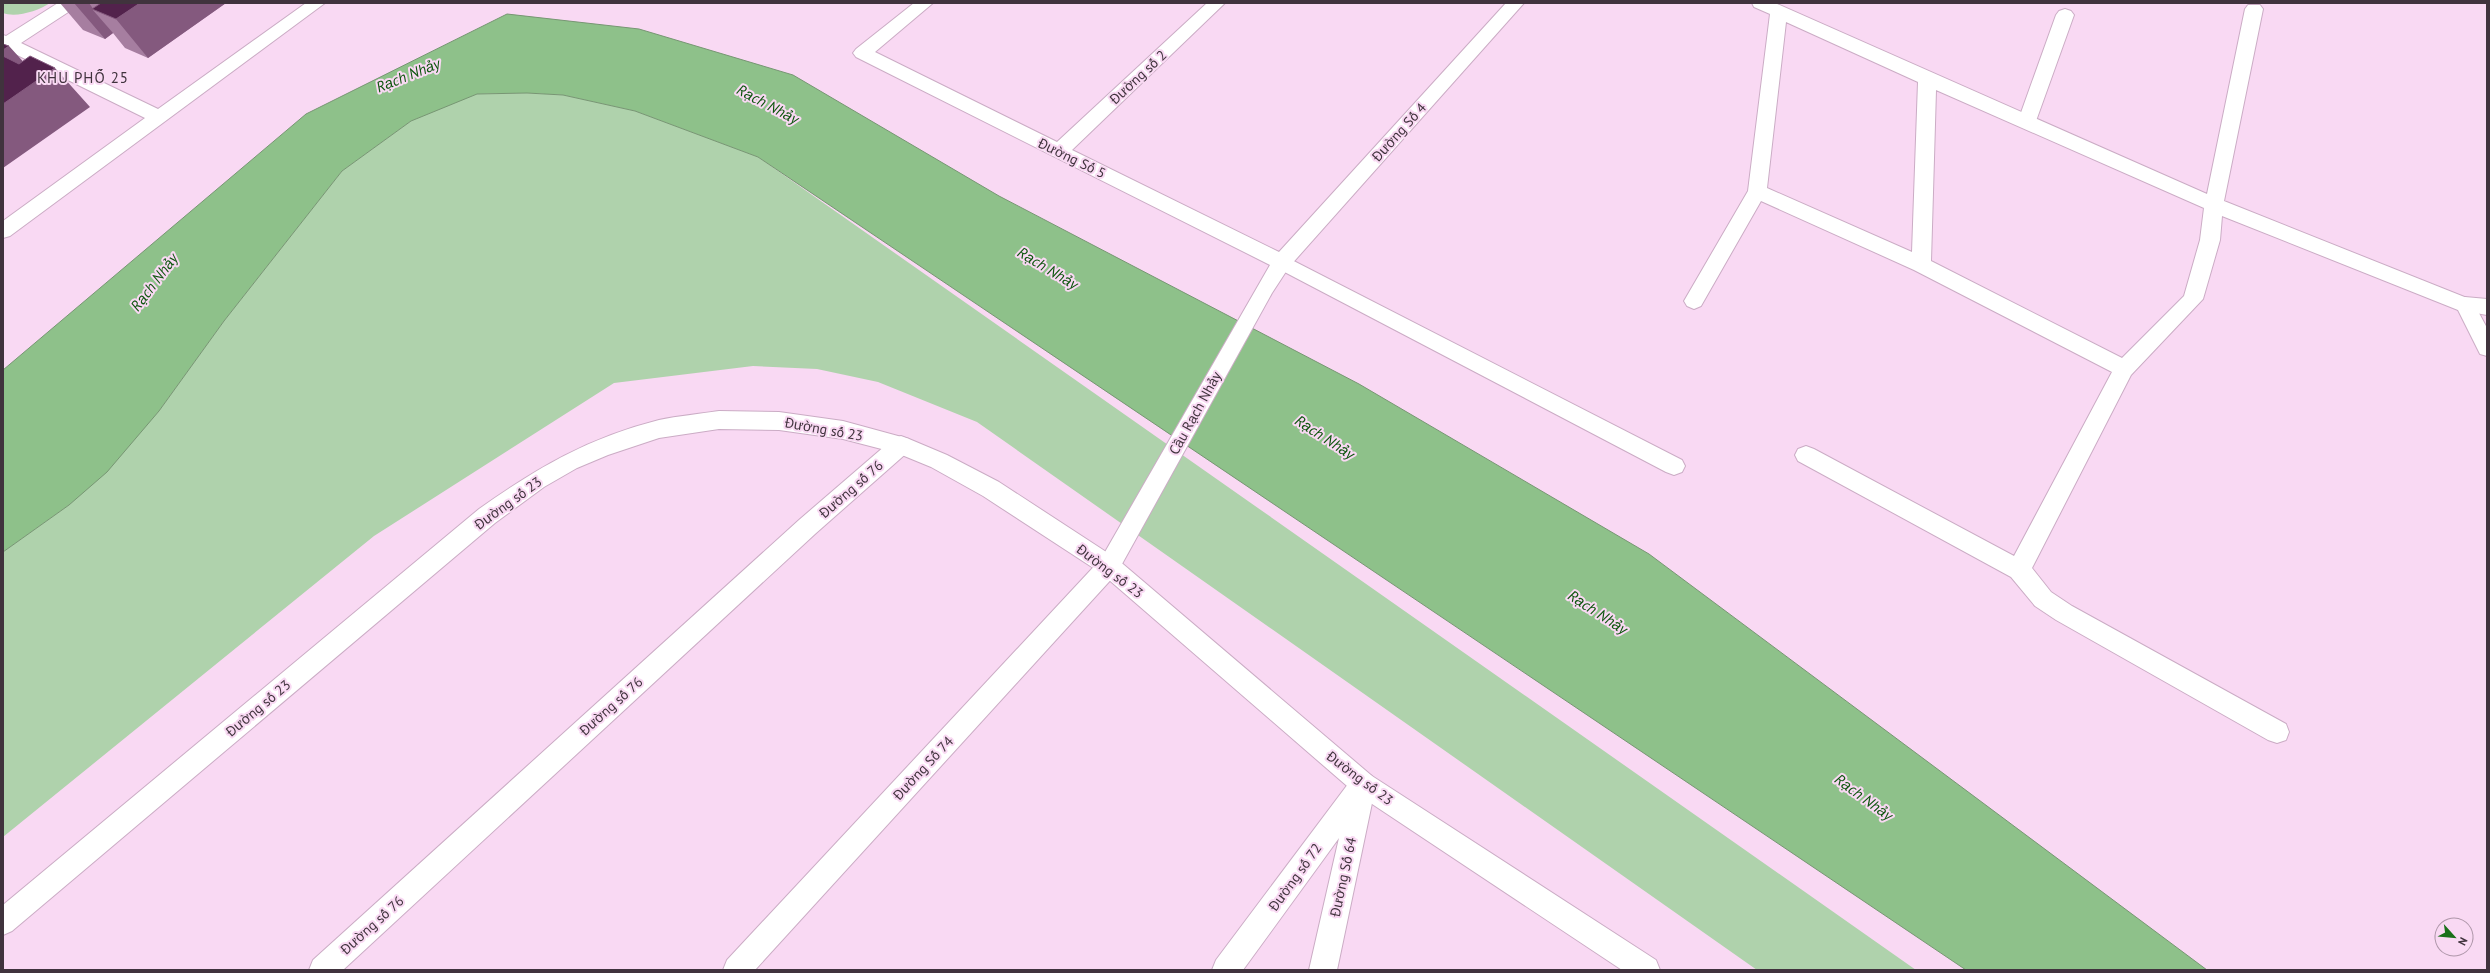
<svg xmlns="http://www.w3.org/2000/svg" width="2490" height="973" viewBox="0 0 2490 973" font-family="'PT Sans',sans-serif">
  <rect width="100%" height="100%" fill="#f9d9f3"/>
  <path fill="#afd2ac" d="M3 3H50C38 11 16 18 3 13Z
    M527 93 563 95 635 111 758 157 1916 970H1757L977 422 878 382 817 369 753 366 614 383 374 536 3 837V552L69 505 159 411 224 321 342 171 411 121 456 101 477 94Z"/>
  <path fill="#8ec18a" stroke="#779673" d="M507 14 639 29 793 75 999 196 1359 384 1649 554 2207 970H1966L758 157 635 111 563 95 527 93 477 94 411 121 342 171 224 321 159 411 107 472 69 505 3 552V370L306 114Z"/>
  <g fill="none" stroke-linecap="round" stroke-linejoin="round">
    <g stroke="#cbacc5" stroke-width="2">
      <path id="service" d="M58 3H78L76 7 21 43 158 109 306 3H325L10 236 3 238V221L145 118 3 48V35L6 36Z
        M2065 9 2071 11 2074 15 2036 121 2033 125 2027 127 2021 125 2018 121 2056 15 2059 11Z
        M1282 255 1682 460 1685 466 1682 472 1674 475 1666 472 1275 267 1272 262 1275 257Z
        M2465 297 2487 299V315L2458 310 2455 305 2458 300Z"/>
    </g>
    <g stroke="#cbacc5" stroke-width="2">
      <path id="minor" d="M914 3H933L875 52 1057 142 1207 3H1225L1072 150 1279 252 1506 3H1524L1289 267 1272 293 1117 573 755 970H723L727 960 1101 559 1270 265 856 57 853 53 856 49Z
        M1752 3H1775L2207 194 2245 9 2248 5H2260L2263 9 2224 201 2472 300 2487 328V356L2480 354 2458 310 2222 216 2220 240 2203 299 2131 375 2032 568 2051 592 2072 606 2286 724 2289 732 2286 740 2277 743 2268 740 2056 620 2035 606 2011 577 1798 461 1795 455 1798 449 1806 446 1814 449 2014 556 2112 372 1914 270 1761 201 1701 306 1694 309 1687 306 1684 301 1748 191 1770 14 1754 7ZM1786 22 1918 82 1912 252 1767 188ZM1936 90 2204 208 2200 240 2184 296 2122 358 1931 261Z
        M901 436 909 439 912 445 909 451 815 534 343 970H309L313 960 799 520 893 439Z
        M1363 772 1372 776 1376 784 1337 970H1309L1339 838 1243 970H1212L1216 960 1354 776Z"/>
    </g>
    <g stroke="#cbacc5" stroke-width="2">
      <path id="tertiary" d="M719 411 779 412 843 421 909 439 947 455 999 482 1117 559 1372 776 1656 960 1660 970H1622L1354 792 1101 573 983 496 931 467 897 453 843 439 779 430 719 429 659 438 608 455 577 468 544 487 495 523 12 931 3 935V905L479 509C537 468 588 438 659 420 678 416 699 414 719 411Z"/>
    </g>
    <use href="#service" fill="#fff" fill-rule="evenodd"/>
    <use href="#minor" fill="#fff" fill-rule="evenodd"/>
    <use href="#tertiary" fill="#fff" fill-rule="evenodd"/>
  </g>
  <path fill="#a67ea0" d="M60 3H226L148 58 125 48 113 33 105 39 83 30Z"/>
  <path fill="#84597e" d="M74 3H89L94 10 92 9 113 33 105 39Z
    M140 3H226L148 58 116 19Z
    M9 46 39 79 55 68 90 107 3 168V50Z"/>
  <path fill="#52224c" stroke="#84597e" d="M101 3H140L116 19 92 9Z
    M3 44 9 46 3 50Z
    M3 56 19 64 30 56 55 68 3 104Z"/>
  <g text-anchor="middle" dominant-baseline="central" stroke-width="4" stroke-linejoin="round" paint-order="stroke">
    <g font-size="14" fill="#40333d" stroke="#f9d9f3">
      <text transform="translate(1138 77) rotate(-43)">Đường số 2</text>
      <text transform="translate(1399 132) rotate(-48)">Đường Số 4</text>
      <text transform="translate(1072 158) rotate(26)">Đường Số 5</text>
      <text transform="translate(1195 413) rotate(-61)">Cầu Rạch Nhảy</text>
      <text transform="translate(824 429) rotate(10)">Đường số 23</text>
      <text transform="translate(851 489) rotate(-41)">Đường số 76</text>
      <text transform="translate(508 503) rotate(-36)">Đường số 23</text>
      <text transform="translate(1110 571) rotate(37)">Đường số 23</text>
      <text transform="translate(611 706) rotate(-42)">Đường số 76</text>
      <text transform="translate(258 708) rotate(-40)">Đường số 23</text>
      <text transform="translate(923 768) rotate(-47)">Đường Số 74</text>
      <text transform="translate(1360 778) rotate(37)">Đường số 23</text>
      <text transform="translate(1295 877) rotate(-54)">Đường số 72</text>
      <text transform="translate(1343 877) rotate(-78)">Đường Số 64</text>
      <text transform="translate(372 925) rotate(-42)">Đường số 76</text>
    </g>
    <g font-size="15" font-style="italic" fill="#0c550d" stroke="#f9d9f3">
      <text transform="translate(408 75) rotate(-22)">Rạch Nhảy</text>
      <text transform="translate(768 104) rotate(28)">Rạch Nhảy</text>
      <text transform="translate(1048 268) rotate(31)">Rạch Nhảy</text>
      <text transform="translate(154 282) rotate(-53)">Rạch Nhảy</text>
      <text transform="translate(1325 437) rotate(33)">Rạch Nhảy</text>
      <text transform="translate(1598 612) rotate(33)">Rạch Nhảy</text>
      <text transform="translate(1864 797) rotate(36)">Rạch Nhảy</text>
    </g>
    <g font-size="15" letter-spacing="1" fill="#40333d" stroke="#f9d9f3">
      <text x="83" y="77">KHU PHỐ 25</text>
    </g>
  </g>
  <rect width="2490" height="973" fill="none" stroke="#40333d" stroke-width="8"/>
  <g transform="translate(2454 937) rotate(117)"><circle r="19" fill="#f9d9f3" stroke="#af97aa"/>
  <path d="M0-3L7 15L0 10L-7 15Z" fill="#1a701a"/>
  <text y="-6" font-size="11" font-weight="bold" text-anchor="middle" fill="#40333d">N</text>
  </g>
</svg>
